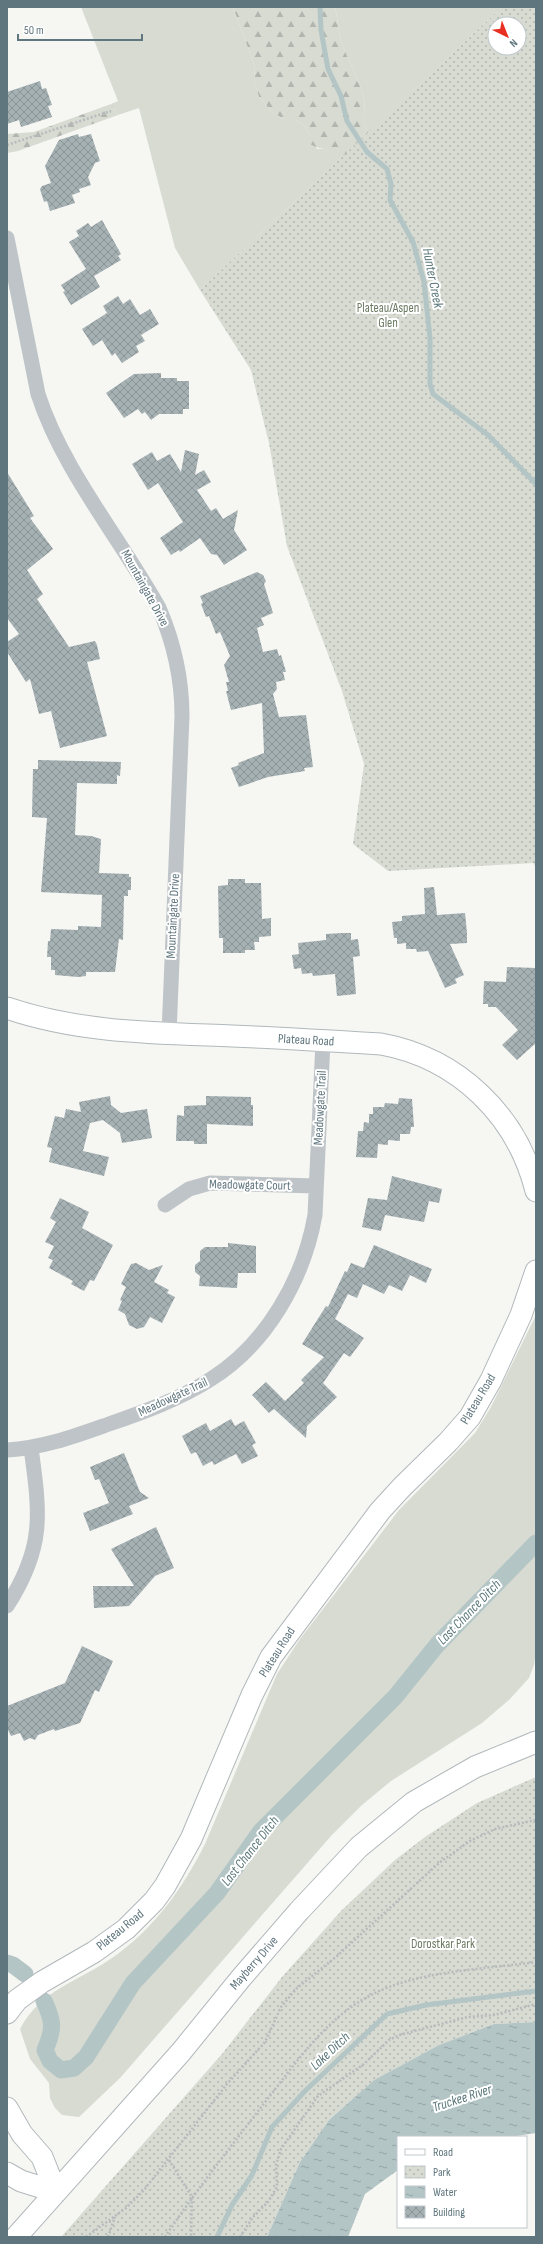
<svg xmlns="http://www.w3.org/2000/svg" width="543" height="2244" viewBox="0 0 543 2244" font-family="'Sofia Sans Condensed',sans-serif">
  <defs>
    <pattern id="forest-firs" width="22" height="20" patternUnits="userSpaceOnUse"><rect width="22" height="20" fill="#d7dbd2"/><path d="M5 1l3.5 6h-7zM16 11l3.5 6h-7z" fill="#b2b6b0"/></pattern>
    <pattern id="park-dots" width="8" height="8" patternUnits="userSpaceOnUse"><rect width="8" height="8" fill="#d7dbd2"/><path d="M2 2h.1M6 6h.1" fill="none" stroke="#b2b6b0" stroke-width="1.8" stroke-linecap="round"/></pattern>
    <pattern id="water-ripples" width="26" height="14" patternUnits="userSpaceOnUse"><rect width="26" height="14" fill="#b4c5c6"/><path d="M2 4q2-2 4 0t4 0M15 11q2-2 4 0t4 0" fill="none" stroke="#96a5a6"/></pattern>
    <pattern id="building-cross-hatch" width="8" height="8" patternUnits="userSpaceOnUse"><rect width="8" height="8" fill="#a6b1b4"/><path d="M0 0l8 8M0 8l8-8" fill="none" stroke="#8b9598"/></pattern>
  </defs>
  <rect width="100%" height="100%" fill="#f6f6f3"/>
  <path fill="#d7dbd2" d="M81 7H233L255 67 254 79 259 97 272 112 284 119H293L304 125 317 149C328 148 333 151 339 160L200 290 175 248 139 108 118 115 111 104 118 101Z
    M335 7H502L369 132C360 123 366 110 364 99 359 78 348 61 341 41 338 30 338 18 335 7Z
    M536 1315V1650L534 1665 529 1678 510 1699 482 1723 391 1781 362 1805 331 1836 120 2078 79 2117 62 2115 55 2108 50 2098 49 2083 30 2059 20 2029C41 1989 78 1982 112 1958 154 1929 183 1888 205 1844L277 1674 300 1639 399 1510 475 1433 491 1407Z"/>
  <path fill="url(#forest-firs)" d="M233 7H335C338 18 338 30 341 41 348 61 359 78 364 99 366 110 360 122 369 132L339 160C328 145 323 152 310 144V136L304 125 293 119H284L272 112 259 97 254 79 255 67Z
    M111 104 118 115 18 151 7 153V134L34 132Z"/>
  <path fill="url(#park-dots)" fill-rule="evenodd" d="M502 7H536V867L533 863 388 871 353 844 364 764 342 691 287 546 269 443 251 370 200 290ZM495 24H519V48H495Z
    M536 1777V2022L494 2024 439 2045 374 2080 329 2120 300 2162 267 2237H61L222 2054 282 1977 341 1911 395 1860 425 1837 477 1803Z"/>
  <path fill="url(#water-ripples)" d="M536 2022V2133L510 2137H398V2170L365 2194 348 2237H267L300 2162 329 2120 374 2080 439 2045 494 2024Z"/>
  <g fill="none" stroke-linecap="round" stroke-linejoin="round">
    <path stroke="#b4c5c6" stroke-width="5" d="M320 7 321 30 328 69 341 96 347 121 367 152 387 169 391 184 390 200 413 242 424 282 430 338V384L433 394 488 435 536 484
      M217 2237 232 2205 252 2175 272 2127 305 2091 387 2014 426 2005 536 1991"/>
    <path stroke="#b4c5c6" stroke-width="17" d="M7 1963 13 1965 25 1974
      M44 2001C54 2022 54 2029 45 2050L50 2061 61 2070 74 2068 86 2057 133 1983 217 1893 261 1831 395 1697 437 1645 536 1543"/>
  </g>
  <path fill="url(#building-cross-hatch)" d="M40 81 42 89 46 88 52 105 48 106 52 117 21 127 19 120 7 124V92Z
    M78 134 79 137 91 134 100 161 95 163 88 177 91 185 79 189 80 192 72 195 75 203 50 211 47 201 44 202 40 189 42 186 51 183 45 166 59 140Z
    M102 220 121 254 118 256 121 260 94 276 100 287 71 305 63 292 65 291 61 285 86 269 69 242 79 236 76 231 88 223 91 227Z
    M118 296 123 304 130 299 140 315 150 309 159 324 141 335 145 341 136 346 139 352 122 363 115 353 112 356 102 340 93 346 82 329 107 313 103 306Z
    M161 373V378H177V381H189V409H183V414H159L151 420 145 412 142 414 138 409 124 418 106 393 134 374Z
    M185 450 199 454 195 475 204 470 211 482 197 490 211 511 216 508 223 519 238 510 234 530 247 550 224 565 217 555 211 554 200 538 180 552 179 550 171 555 160 538 183 522 158 483 148 490 132 464 152 452 157 461 170 454 181 472Z
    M7 472 34 516 30 518 53 549 27 570 43 594 37 599 69 647 95 641 97 645 100 659 87 662 107 736 60 748 51 711 39 714 30 679 26 682 7 652V642L19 634 7 618Z
    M257 572 263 575 266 581 264 584 273 613 261 618 264 625 257 628 263 652 277 649 279 656 281 655 286 672H283L285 680 276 682 277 689 273 694 279 717 306 715 313 767 304 768 305 771 268 777 239 787 231 768 239 765 238 763 264 753 262 703 231 710 226 691H228L226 682H229L224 665 230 656 220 632 216 634 209 616 206 617 201 604 203 603 200 596Z
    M38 760 121 762 120 776 117 775V784L77 783 75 835 91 836 101 839 99 873 129 874V877H131V890H128V896H124L123 940 119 939 115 972H86V976L78 977 55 975V970H51V957H47L48 941H50L51 929 78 930V926L101 927 102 895 41 892 47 818 32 817 33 769H38Z
    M228 879H245V883H261L262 919 271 918V936L259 937V942H254L255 950H245V953H223V938H219L218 886 228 885Z
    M434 887 437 915 465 913 467 933V943L450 944 464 975 455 979 457 983 445 988 428 951 417 952 416 949H406V943L397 944V938H394L392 922 402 921V916L425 914 424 888Z
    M343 933H351V940L358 939 360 956 353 957 356 994 337 996 335 974 313 976 312 973 302 974 301 968 294 969 292 955 299 954 298 943 326 940V934Z
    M507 967 536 968V1043L517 1060 502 1045 518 1030 496 1007H488V1004H483L484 981 506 982Z
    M110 1096 111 1105 121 1113 147 1109 152 1138 122 1143 120 1133 103 1120 90 1123 83 1151 109 1157 104 1176 49 1162 52 1148 47 1147 55 1116 64 1118 66 1109 81 1112 79 1102Z
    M206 1096 251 1097V1105H253V1126L207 1124V1144H194V1141H176L177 1115 184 1116V1106L206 1105Z
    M399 1098 412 1099 414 1127H411L410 1134H400V1141L388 1140V1145L378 1144 377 1158 356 1157 358 1131H363L364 1122 369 1123V1114H373V1107H384L385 1103 398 1104Z
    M392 1176 442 1189 439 1203 429 1201 424 1222 385 1215 381 1231 362 1227 368 1198 387 1200Z
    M60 1198 89 1212 82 1228 113 1245 94 1281 90 1280 84 1291 71 1284 73 1281 49 1268 53 1260 48 1258 54 1246 45 1242 56 1222 50 1218Z
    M228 1243 256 1246V1273H238L237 1288 199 1286 200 1276 195 1272V1265L200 1261V1251L205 1247H228Z
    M374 1245 432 1269 426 1283 410 1275 402 1291 389 1285 384 1294 363 1284 357 1298 348 1294 335 1319 364 1338 350 1357 344 1353 323 1383 337 1397 307 1426 306 1438 274 1409 269 1413 252 1395 266 1382 285 1401 304 1383 301 1380 324 1357 302 1344 326 1306 328 1307 345 1271 347 1272 351 1263 364 1268Z
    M136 1263 149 1270 163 1265 154 1282 169 1290 167 1293 175 1297 162 1323 150 1317 144 1327 137 1329 129 1325 125 1314 118 1310 122 1301 120 1300 126 1287 121 1284 131 1264Z
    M231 1419 235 1426 244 1421 256 1443 252 1445 258 1456 242 1464 236 1454 214 1465 212 1461 203 1466 196 1452 191 1454 182 1436 206 1423 210 1431Z
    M124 1453 140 1492 149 1498 129 1506 133 1514 90 1531 83 1513 109 1503 99 1479 95 1480 90 1467Z
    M156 1527 174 1568 155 1576 129 1606 94 1608 93 1586H134L111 1549Z
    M82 1646 113 1661 99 1692 95 1690 80 1723 55 1731 54 1729 38 1735 35 1740 30 1738 24 1741 20 1733 11 1736 7 1728V1706L65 1683Z"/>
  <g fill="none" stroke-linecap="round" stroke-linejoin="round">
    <g stroke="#b1b8bb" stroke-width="23">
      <path id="secondary" d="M7 1008C80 1033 156 1033 232 1036 282 1038 332 1041 381 1044 458 1058 517 1115 536 1191
        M7 2013 17 2000 42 1982 94 1952 126 1929 154 1901 165 1886 191 1839 252 1695 271 1657 380 1511 402 1487 448 1442 470 1417 491 1380 521 1315 536 1271
        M7 2108 22 2134 42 2157 56 2192
        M7 2173 21 2181 56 2192
        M16 2237 181 2052 241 1978 299 1911 359 1847 414 1802 475 1767 536 1742"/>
    </g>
    <path stroke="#b6bbbd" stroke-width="2.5" stroke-dasharray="2 2" stroke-linecap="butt" d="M7 145 111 111
      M169 2160 192 2197 191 2237
      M86 2237 126 2208 144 2190 227 2084 265 2042 281 2007 297 1988 337 1956 439 1863 470 1841 495 1829 536 1820
      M108 2237 115 2217
      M165 2237C195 2192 229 2149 262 2106 294 2066 324 2019 371 1995 416 1971 485 1969 536 1962
      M240 2237 253 2217 268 2202 277 2187 276 2165 281 2149 318 2096 364 2064 389 2040 399 2035 468 2017 494 2015 536 2004"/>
    <path stroke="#bec4c7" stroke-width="15" d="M7 238 38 394C62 469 120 538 159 608 174 643 182 677 182 716L169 1034
      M165 1205 189 1189 210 1183 316 1186
      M7 1450C43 1448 75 1436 109 1424 144 1412 180 1399 211 1379 267 1344 304 1278 315 1215L323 1041
      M7 1606C45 1547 40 1514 31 1448"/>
    <use href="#secondary" stroke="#fff" stroke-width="21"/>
  </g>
  <g text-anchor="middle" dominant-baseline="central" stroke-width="4" stroke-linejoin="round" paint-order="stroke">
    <g font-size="13" fill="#6c7b63" stroke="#fff">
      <text x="388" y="308">Plateau/Aspen<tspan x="388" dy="15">Glen</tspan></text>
      <text x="443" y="1944">Dorostkar Park</text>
    </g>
    <g font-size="13" fill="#60767e" stroke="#fff">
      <text transform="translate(145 588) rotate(61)">Mountaingate Drive</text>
      <text transform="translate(173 916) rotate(-87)">Mountaingate Drive</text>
      <text transform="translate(306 1040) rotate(3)">Plateau Road</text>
      <text transform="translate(320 1108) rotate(-87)">Meadowgate Trail</text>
      <text transform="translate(250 1185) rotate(1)">Meadowgate Court</text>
      <text transform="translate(173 1397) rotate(-25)">Meadowgate Trail</text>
      <text transform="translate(478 1399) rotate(-59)">Plateau Road</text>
      <text transform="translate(277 1652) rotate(-58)">Plateau Road</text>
      <text transform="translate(120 1930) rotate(-39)">Plateau Road</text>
      <text transform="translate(254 1963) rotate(-49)">Mayberry Drive</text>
    </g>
    <g font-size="14" font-style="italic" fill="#5b777a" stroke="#fff">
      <text transform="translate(433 278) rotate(79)">Hunter Creek</text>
      <text transform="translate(469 1612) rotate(-46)">Last Chance Ditch</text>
      <text transform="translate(250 1851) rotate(-52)">Last Chance Ditch</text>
      <text transform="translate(330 2051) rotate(-43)">Lake Ditch</text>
      <text transform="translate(462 2098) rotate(-18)">Truckee River</text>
    </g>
  </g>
  <rect width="543" height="2244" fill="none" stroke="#60767e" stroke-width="16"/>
  <rect x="397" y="2136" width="130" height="92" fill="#ffffff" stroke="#bfc8cb"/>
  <rect x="405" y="2149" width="20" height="6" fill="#ffffff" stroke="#bfc8cb"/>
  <text x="433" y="2156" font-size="12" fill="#60767e">Road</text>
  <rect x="405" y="2166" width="20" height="12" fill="url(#park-dots)" stroke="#bfc8cb"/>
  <text x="433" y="2176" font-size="12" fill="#60767e">Park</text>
  <rect x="405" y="2186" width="20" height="12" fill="url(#water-ripples)" stroke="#bfc8cb"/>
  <text x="433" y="2196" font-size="12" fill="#60767e">Water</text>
  <rect x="405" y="2206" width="20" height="12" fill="url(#building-cross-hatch)" stroke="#bfc8cb"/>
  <text x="433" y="2216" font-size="12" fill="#60767e">Building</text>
  <g transform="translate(507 36) rotate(137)"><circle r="19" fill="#ffffff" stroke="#bfc8cb"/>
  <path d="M0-3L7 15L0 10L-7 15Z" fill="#e73022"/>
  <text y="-6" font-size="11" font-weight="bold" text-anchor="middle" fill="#60767e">N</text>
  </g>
  <path d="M18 34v6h124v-6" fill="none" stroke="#60767e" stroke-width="2"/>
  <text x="24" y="34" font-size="12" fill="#60767e" stroke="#ffffff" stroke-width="3" paint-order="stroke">50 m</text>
</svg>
